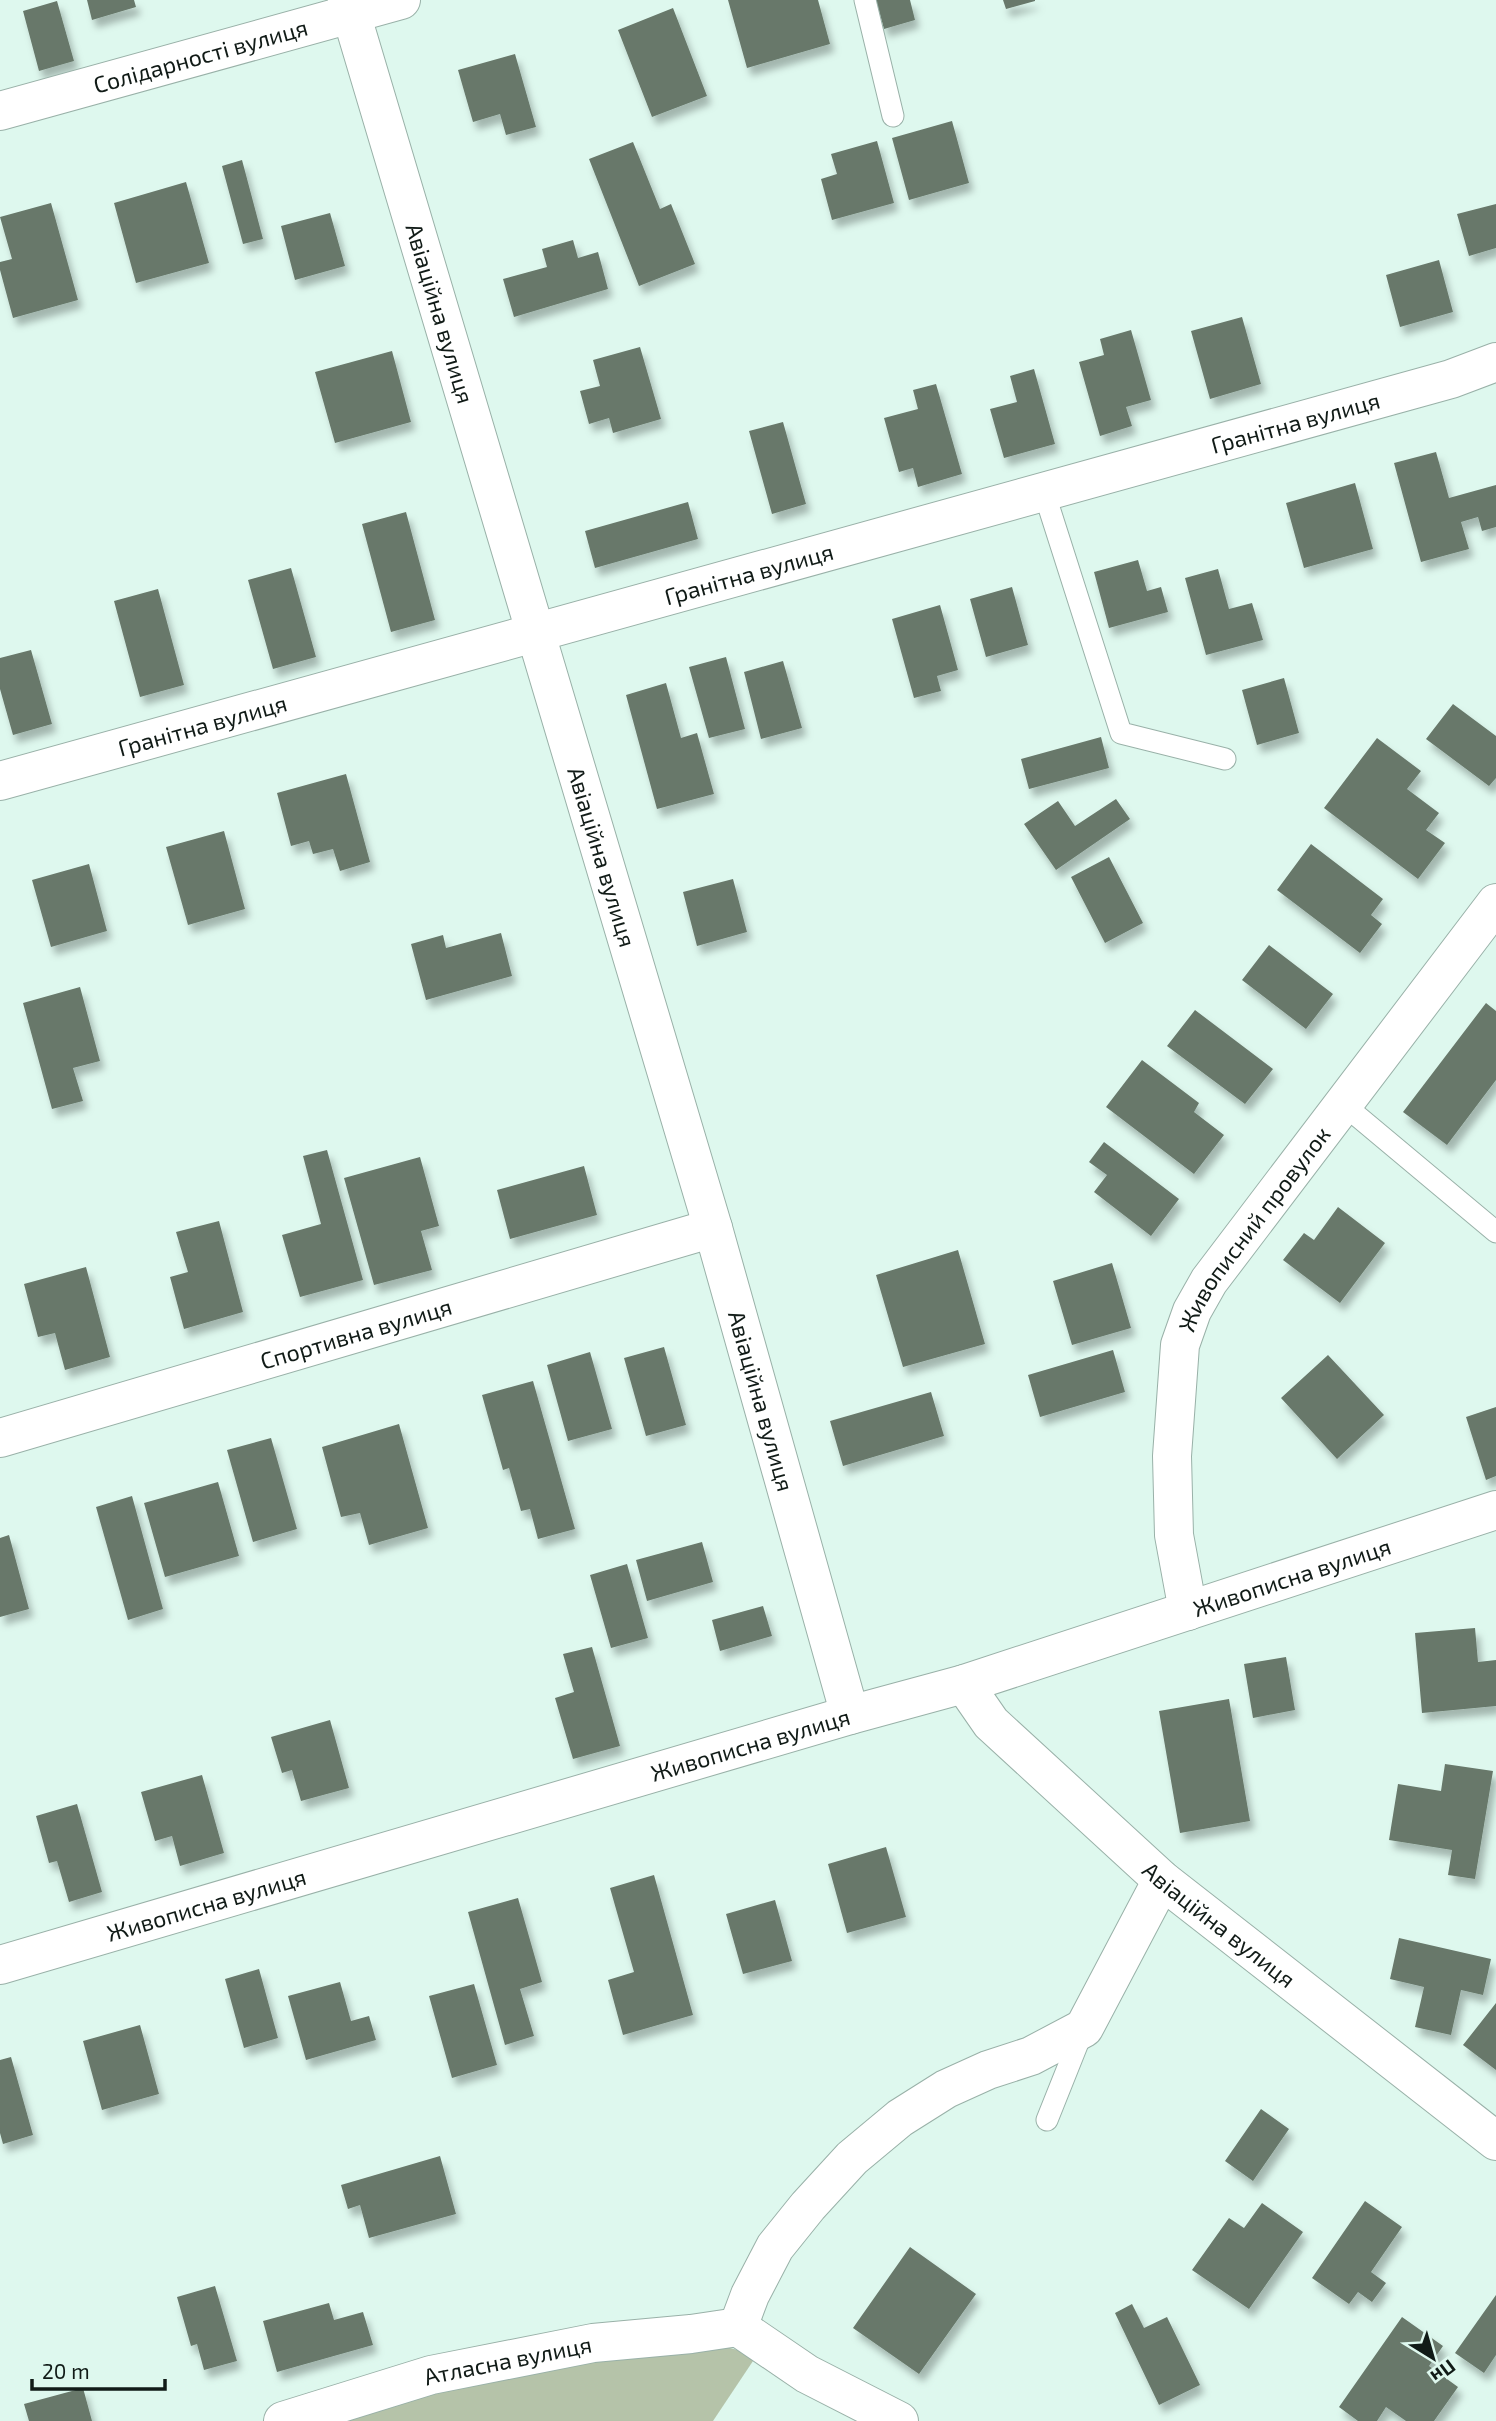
<svg xmlns="http://www.w3.org/2000/svg" width="1496" height="2421" viewBox="0 0 1496 2421" font-family="'Exo 2',sans-serif">
  <defs>
    <filter id="shadow"><feDropShadow dx="4.5" dy="8" stdDeviation="3.5" flood-color="#0004"/></filter>
  </defs>
  <rect width="100%" height="100%" fill="#def8ee"/>
  <path fill="#b5c3a9" d="M726 2347 757 2355 713 2421H276L593 2351Z"/>
  <path fill="#67786a" filter="url(#shadow)" d="M87 0H134L136 7 92 20Z
    M728 0H818L830 44 747 68Z
    M876 0H910L915 20 884 29Z
    M1003 0H1035V1L1006 9Z
    M57 1 74 61 39 71 23 11Z
    M673 8 707 96 652 117 618 30Z
    M515 54 536 127 506 135 500 114 473 122 458 70Z
    M952 121 969 183 909 200 892 138Z
    M877 141 894 203 832 220 821 179 837 174 831 154Z
    M633 142 660 209 671 204 695 264 639 286 589 159Z
    M242 160 263 239 243 244 222 166Z
    M186 182 209 263 136 283 114 203Z
    M51 203 78 300 13 318 0 270V262L12 259 0 217Z
    M1496 204V248L1469 256 1457 214Z
    M330 213 345 266 295 280 281 226Z
    M573 240 578 258 598 252 608 289 514 317 503 279 547 267 542 249Z
    M1439 260 1453 312 1400 327 1386 275Z
    M1242 317 1261 384 1210 399 1191 331Z
    M1131 330 1151 400 1126 407 1132 426 1100 436 1079 362 1104 355 1100 339Z
    M640 347 661 419 613 433 609 418 589 424 580 391 600 386 593 360Z
    M392 351 411 422 335 443 315 372Z
    M1034 369 1055 444 1004 458 990 409 1017 402 1010 376Z
    M936 384 962 474 918 487 913 468 899 472 884 418 918 409 913 390Z
    M783 422 806 504 772 514 749 431Z
    M1436 452 1449 498 1496 485V527L1482 531 1478 517 1461 522 1469 549 1421 562 1394 463Z
    M1355 483 1373 549 1304 568 1286 503Z
    M688 502 698 539 595 568 585 531Z
    M406 512 435 620 391 632 362 524Z
    M1138 560 1147 591 1161 587 1168 612 1109 628 1094 572Z
    M291 568 316 657 273 669 248 580Z
    M1218 569 1229 609 1252 603 1263 640 1206 655 1185 578Z
    M1012 587 1028 645 986 657 970 599Z
    M158 589 184 685 140 697 114 601Z
    M940 605 958 670 937 676 941 691 914 698 892 619Z
    M31 650 52 724 13 735 0 689V658Z
    M726 657 745 729 709 738 689 667Z
    M783 661 802 728 761 739 744 672Z
    M1284 678 1299 733 1257 745 1242 690Z
    M666 683 681 738 697 733 714 794 657 809 626 695Z
    M1453 704 1496 736V778L1489 786 1426 739Z
    M1101 737 1109 768 1029 789 1021 759Z
    M1377 738 1421 771 1407 789 1439 813 1426 830 1445 843 1418 879 1324 808Z
    M346 774 370 862 340 871 333 849 313 854 309 841 291 846 277 793Z
    M1116 799 1130 819 1056 870 1024 824 1058 801 1075 826Z
    M224 831 245 909 188 925 166 847Z
    M1311 844 1383 899 1371 915 1382 924 1360 953 1277 890Z
    M1109 857 1143 923 1105 943 1071 877Z
    M89 864 107 931 51 947 32 880Z
    M733 879 747 932 697 946 683 892Z
    M501 933 512 976 426 1000 411 944 443 935 446 948Z
    M1269 945 1333 994 1306 1029 1242 980Z
    M80 987 100 1061 73 1068 83 1101 52 1109 23 1003Z
    M1486 1003 1496 1011V1080L1447 1145 1403 1112Z
    M1195 1010 1273 1069 1245 1104 1167 1046Z
    M1142 1060 1199 1103 1194 1112 1224 1135 1194 1174 1106 1107Z
    M1104 1142 1179 1199 1151 1236 1094 1192 1107 1175 1089 1162Z
    M327 1150 363 1280 300 1297 282 1235 321 1224 303 1156Z
    M420 1157 439 1226 421 1231 432 1270 374 1285 344 1178Z
    M584 1166 597 1215 510 1239 497 1190Z
    M1338 1207 1385 1243 1340 1303 1283 1260 1304 1233 1314 1240Z
    M219 1221 243 1312 184 1329 170 1277 188 1272 176 1232Z
    M958 1250 985 1344 903 1367 876 1275Z
    M1112 1263 1131 1328 1072 1345 1053 1281Z
    M86 1267 110 1357 65 1370 55 1333 38 1337 24 1284Z
    M664 1347 686 1425 646 1436 624 1358Z
    M1113 1350 1125 1392 1040 1417 1028 1375Z
    M590 1352 612 1429 568 1441 547 1365Z
    M1328 1355 1384 1415 1337 1459 1281 1398Z
    M533 1381 575 1529 538 1539 530 1509 521 1511 509 1468 503 1470 482 1395Z
    M931 1392 944 1436 843 1466 830 1421Z
    M1496 1407V1476L1486 1480 1466 1417Z
    M399 1424 428 1528 369 1545 360 1513 341 1517 322 1447Z
    M271 1438 297 1529 253 1542 227 1450Z
    M218 1482 239 1556 165 1577 144 1503Z
    M132 1496 163 1609 128 1620 96 1507Z
    M9 1535 29 1609 0 1617V1538Z
    M702 1542 713 1582 647 1601 636 1560Z
    M627 1564 648 1638 611 1648 590 1575Z
    M763 1606 772 1636 720 1651 712 1620Z
    M1475 1628 1478 1662 1496 1660V1706L1422 1713 1415 1633Z
    M592 1647 620 1746 573 1759 555 1698 574 1692 563 1654Z
    M1286 1657 1295 1710 1253 1718 1244 1664Z
    M1229 1699 1250 1821 1180 1833 1159 1711Z
    M330 1720 349 1788 301 1801 292 1770 282 1773 271 1737Z
    M1445 1764 1493 1771 1475 1879 1448 1875 1452 1850 1389 1840 1398 1784 1441 1791Z
    M202 1775 224 1853 180 1866 172 1836 155 1841 141 1792Z
    M77 1804 102 1892 69 1902 57 1861 49 1863 36 1816Z
    M886 1847 906 1917 847 1933 828 1864Z
    M654 1875 693 2015 623 2035 608 1980 634 1972 610 1888Z
    M518 1898 542 1982 520 1989 534 2036 505 2045 468 1912Z
    M775 1900 792 1961 743 1974 726 1914Z
    M1399 1938 1491 1959 1483 1995 1461 1990 1451 2035 1415 2027 1424 1987 1390 1979Z
    M259 1969 278 2038 244 2048 225 1979Z
    M340 1982 351 2021 369 2016 376 2040 306 2060 288 1996Z
    M474 1984 497 2065 452 2078 429 1996Z
    M1496 2003V2070L1463 2045Z
    M140 2025 159 2094 102 2110 83 2041Z
    M11 2057 33 2135 3 2144 0 2133V2060Z
    M1261 2109 1289 2129 1253 2181 1225 2161Z
    M440 2156 456 2214 369 2238 360 2205 348 2209 341 2185Z
    M1365 2201 1402 2227 1371 2272 1386 2283 1372 2302 1358 2292 1349 2304 1312 2278Z
    M1262 2203 1303 2232 1249 2309 1192 2270 1229 2218 1244 2228Z
    M910 2247 976 2294 919 2374 853 2328Z
    M215 2286 237 2361 204 2370 197 2344 191 2346 177 2297Z
    M1496 2295V2355L1484 2373 1455 2353Z
    M329 2303 334 2320 363 2312 373 2345 277 2372 263 2321Z
    M1132 2304 1144 2328 1167 2317 1200 2385 1159 2405 1115 2313Z
    M1402 2317 1443 2346 1429 2366 1458 2387 1434 2421H1406L1386 2407 1377 2421H1358L1339 2407Z
    M83 2388 92 2421H29L24 2404Z"/>
  <g fill="none" stroke-linecap="round" stroke-linejoin="round">
    <g stroke="#99b1a8" stroke-width="23">
      <path id="service" d="M865 0 893 116
        M1044 492 1121 733 1225 759
        M1343 1104 1496 1232
        M1047 2120 1083 2030"/>
    </g>
    <g stroke="#99b1a8" stroke-width="40">
      <g id="minor">
        <path id="s1" d="M347 0 713 1228 850 1715"/>
        <path id="s2" d="M0 111 401 0"/>
        <path id="s3" d="M0 781 1451 379 1496 362"/>
        <path id="s4" d="M0 1438 713 1228"/>
        <path id="s5" d="M1188 1611 1174 1535 1172 1456 1180 1345 1192 1311 1209 1281 1496 903"/>
        <path id="s6" d="M964 1684 991 1723 1162 1880 1496 2141"/>
        <path id="s7" d="M0 1965 850 1715 964 1684 1496 1510"/>
        <path d="M738 2327 750 2295 775 2247 808 2206 852 2158 900 2118 946 2089 988 2070 1031 2056 1084 2028 1162 1880"/>
        <path d="M738 2327 807 2374 899 2421"/>
        <path id="s8" d="M283 2421 431 2375 593 2343 691 2334 738 2327"/>
      </g>
    </g>
    <use href="#service" stroke="#fff" stroke-width="21"/>
    <use href="#minor" stroke="#fff" stroke-width="38"/>
  </g>
  <g text-anchor="middle" dominant-baseline="central" stroke-width="6" stroke-linejoin="round" paint-order="stroke">
    <g font-size="23" fill="#111b17" stroke="#def8ee">
      <text stroke="none"><textPath href="#s2" startOffset="208">Солідарності вулиця</textPath></text>
      <text stroke="none"><textPath href="#s1" startOffset="327">Авіаційна вулиця</textPath></text>
      <text stroke="none"><textPath href="#s3" startOffset="1344">Гранітна вулиця</textPath></text>
      <text stroke="none"><textPath href="#s3" startOffset="777">Гранітна вулиця</textPath></text>
      <text stroke="none"><textPath href="#s3" startOffset="210">Гранітна вулиця</textPath></text>
      <text stroke="none"><textPath href="#s1" startOffset="894">Авіаційна вулиця</textPath></text>
      <text stroke="none"><textPath href="#s5" startOffset="406">Живописний провулок</textPath></text>
      <text stroke="none"><textPath href="#s4" startOffset="371">Спортивна вулиця</textPath></text>
      <text stroke="none"><textPath href="#s1" startOffset="1461">Авіаційна вулиця</textPath></text>
      <text stroke="none"><textPath href="#s7" startOffset="1349">Живописна вулиця</textPath></text>
      <text stroke="none"><textPath href="#s7" startOffset="782">Живописна вулиця</textPath></text>
      <text stroke="none"><textPath href="#s7" startOffset="215">Живописна вулиця</textPath></text>
      <text stroke="none"><textPath href="#s6" startOffset="352">Авіаційна вулиця</textPath></text>
      <text stroke="none"><textPath href="#s8" startOffset="233">Атласна вулиця</textPath></text>
    </g>
  </g>
  <g transform="translate(1433 2358) rotate(143)" stroke="#def8ee" stroke-width="5" paint-order="stroke">
  <path d="M0-5L12 26L0 18L-12 26Z" fill="#111b17"/>
  <text y="-10" font-size="19" font-weight="bold" text-anchor="middle" fill="#111b17">Пн</text>
  </g>
  <path d="M32 2379v10h133v-10" fill="none" stroke="#111b17" stroke-width="3.5"/>
  <text x="42" y="2379" font-size="21" fill="#111b17" stroke="#def8ee" stroke-width="5" paint-order="stroke">20 m</text>
</svg>
